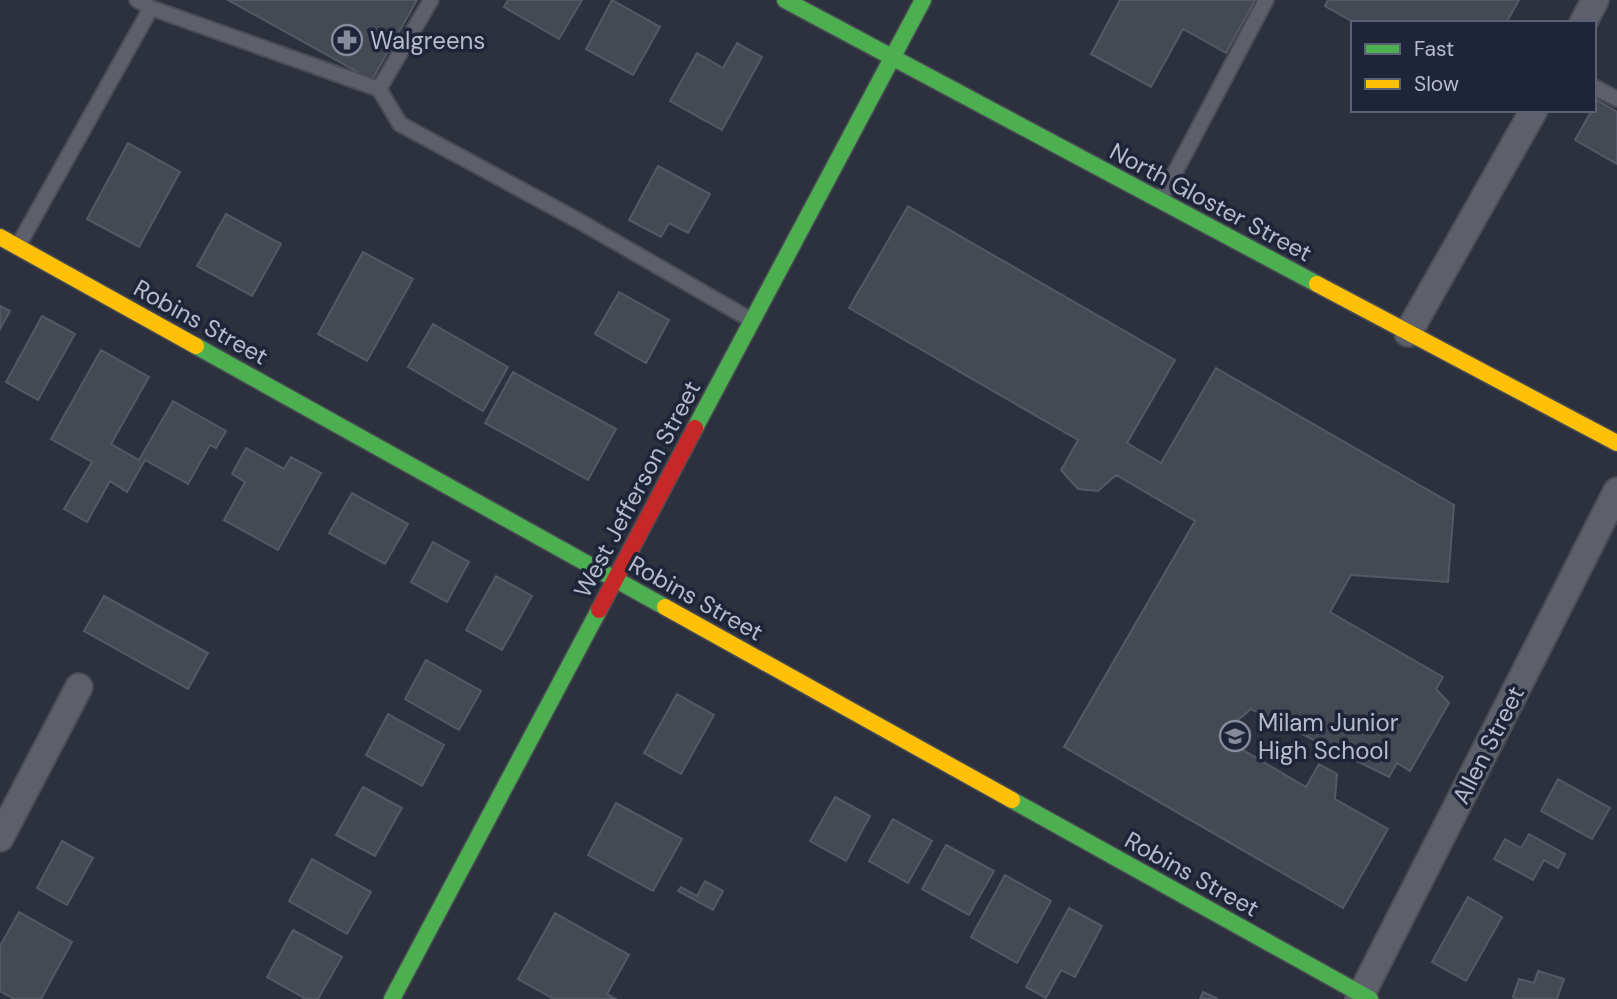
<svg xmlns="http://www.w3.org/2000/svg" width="1617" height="999" viewBox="0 0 1617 999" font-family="'DM Sans',sans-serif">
  <rect width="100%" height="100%" fill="#2c313d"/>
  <path fill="#454954" stroke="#545965" stroke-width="2" d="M228 0H417L372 80Z
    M508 0H582L559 39 504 7Z
    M612 0 660 27 633 75 586 49Z
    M1120 0H1255L1226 53 1183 29 1151 87 1091 54Z
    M1328 0H1519L1506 23H1355L1325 6Z
    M737 43 762 57 722 130 670 101 697 53 723 68Z
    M1597 100 1617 112V164L1575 140 1592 110H1594V106Z
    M128 143 180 172 139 247 87 219Z
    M658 166 710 194 688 233 669 223 661 237 629 220Z
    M908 206 1175 360 1127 443 1161 463 1216 368 1454 505 1448 582 1351 575 1330 612 1443 677 1436 689 1449 703 1410 771 1397 763 1389 777 1251 709 1219 736 1306 787 1319 764 1337 774 1335 799 1388 829 1343 908 1064 747 1195 521 1116 475 1098 491 1078 489 1061 470 1078 440 849 308Z
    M226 214 281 244 252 296 197 266Z
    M363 252 413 279 367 361 318 334Z
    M619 292 669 320 646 363 595 334Z
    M0 306 10 311 0 329Z
    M42 316 75 334 38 400 6 382Z
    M433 324 508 367 483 411 408 367Z
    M101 350 149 377 111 444 139 460 173 401 226 431 216 448 210 445 188 484 145 460 127 492 110 481 87 522 64 509 92 462 51 439Z
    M513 372 616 429 588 480 485 423Z
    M246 448 284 469 291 457 321 473 278 550 224 520 245 482 232 474Z
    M352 493 408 524 385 564 329 533Z
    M433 542 469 562 447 602 411 582Z
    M496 576 532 596 502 650 466 630Z
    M104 596 208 653 188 689 84 631Z
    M426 660 481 691 459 730 405 699Z
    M677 694 714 715 681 774 644 753Z
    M388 714 444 745 422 786 366 755Z
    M1558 779 1610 808 1592 839 1541 811Z
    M363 787 402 808 375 856 336 835Z
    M835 797 870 816 846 861 810 841Z
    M616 803 682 839 653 891 588 855Z
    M893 819 932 841 908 883 869 861Z
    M1529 834 1565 854 1558 868 1544 860 1533 880 1494 859 1505 839 1521 848Z
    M62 841 93 858 67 905 37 888Z
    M946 845 994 871 969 915 922 889Z
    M312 859 371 892 347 934 289 901Z
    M1005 875 1051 901 1017 963 971 937Z
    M705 881 723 891 713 910 678 891 681 887 697 896Z
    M1468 897 1502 917 1466 981 1432 962Z
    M1069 908 1102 926 1075 977 1061 970 1046 998 1026 987Z
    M19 912 72 942 41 999H14L0 991V946Z
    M555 913 629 955 607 994 616 999H554L518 979Z
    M293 930 342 957 318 999H306L267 977Z
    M1538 971 1564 979 1557 999H1518L1513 997 1519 979 1534 983Z
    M1203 992 1218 999H1200Z"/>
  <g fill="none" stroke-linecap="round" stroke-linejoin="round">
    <g stroke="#494c55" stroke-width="18">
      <path id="lane" d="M151 8 379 89 400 124 579 221 751 320
        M1594 87 1617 99
        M379 89 431 0
        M1162 197 1266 0
        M18 246 151 8 137 0"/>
    </g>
    <g stroke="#494c55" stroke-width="30">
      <path id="street" d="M1583 23 1595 0
        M1408 333 1534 110
        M0 838 79 687
        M1359 999 1617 491"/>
    </g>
    <g stroke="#494c55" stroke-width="19">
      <path id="fast" d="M785 0 1317 284
        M196 346 665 607
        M695 428 923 0
        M1012 800 1370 999
        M392 999 599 610"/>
    </g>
    <g stroke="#494c55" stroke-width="19">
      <path id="slow" d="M0 237 196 346
        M1317 284 1617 443
        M665 607 1012 800"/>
    </g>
    <g stroke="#494c55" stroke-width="19">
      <path id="jam" d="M599 610 695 428"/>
    </g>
    <use href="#lane" stroke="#5d606a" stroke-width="14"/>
    <use href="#street" stroke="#5d606a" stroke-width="26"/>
    <use href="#fast" stroke="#4caf50" stroke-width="16"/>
    <use href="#slow" stroke="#ffc107" stroke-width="16"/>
    <use href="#jam" stroke="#c62828" stroke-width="16"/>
  </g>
  <defs>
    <g id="pharmacy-ring" transform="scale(1.575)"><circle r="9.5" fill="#1e2539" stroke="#868b9b" stroke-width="1.5"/><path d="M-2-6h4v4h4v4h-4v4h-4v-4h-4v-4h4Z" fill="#868b9b"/></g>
    <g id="school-ring" transform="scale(1.575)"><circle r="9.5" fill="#1e2539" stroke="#868b9b" stroke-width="1.5"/><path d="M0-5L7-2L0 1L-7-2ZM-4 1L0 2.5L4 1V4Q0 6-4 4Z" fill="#868b9b"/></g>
  </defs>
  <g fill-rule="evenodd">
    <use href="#pharmacy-ring" x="347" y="40"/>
    <use href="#school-ring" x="1235" y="736"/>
  </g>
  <g text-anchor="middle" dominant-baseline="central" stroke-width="7" stroke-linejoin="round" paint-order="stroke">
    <g font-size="24" fill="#b7bccd" stroke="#1e2539" text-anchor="start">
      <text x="370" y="40">Walgreens</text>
      <text x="1258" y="722">Milam Junior<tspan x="1258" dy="28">High School</tspan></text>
    </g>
    <g font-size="24" fill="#b7bccd" stroke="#1e2539">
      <text transform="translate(1211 202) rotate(28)">North Gloster Street</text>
      <text transform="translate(201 322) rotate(29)">Robins Street</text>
      <text transform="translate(637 489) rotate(-62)">West Jefferson Street</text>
      <text transform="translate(696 598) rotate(29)">Robins Street</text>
      <text transform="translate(1488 745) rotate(-63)">Allen Street</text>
      <text transform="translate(1192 874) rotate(29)">Robins Street</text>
    </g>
  </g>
  <rect x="1351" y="21" width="245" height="91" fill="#1e2539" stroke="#5b6174" stroke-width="2"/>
  <rect x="1365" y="44" width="35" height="10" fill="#4caf50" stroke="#5b6174" stroke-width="2"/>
  <text x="1414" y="56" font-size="21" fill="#b7bccd">Fast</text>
  <rect x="1365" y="79" width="35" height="10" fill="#ffc107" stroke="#5b6174" stroke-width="2"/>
  <text x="1414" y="91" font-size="21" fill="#b7bccd">Slow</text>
</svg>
